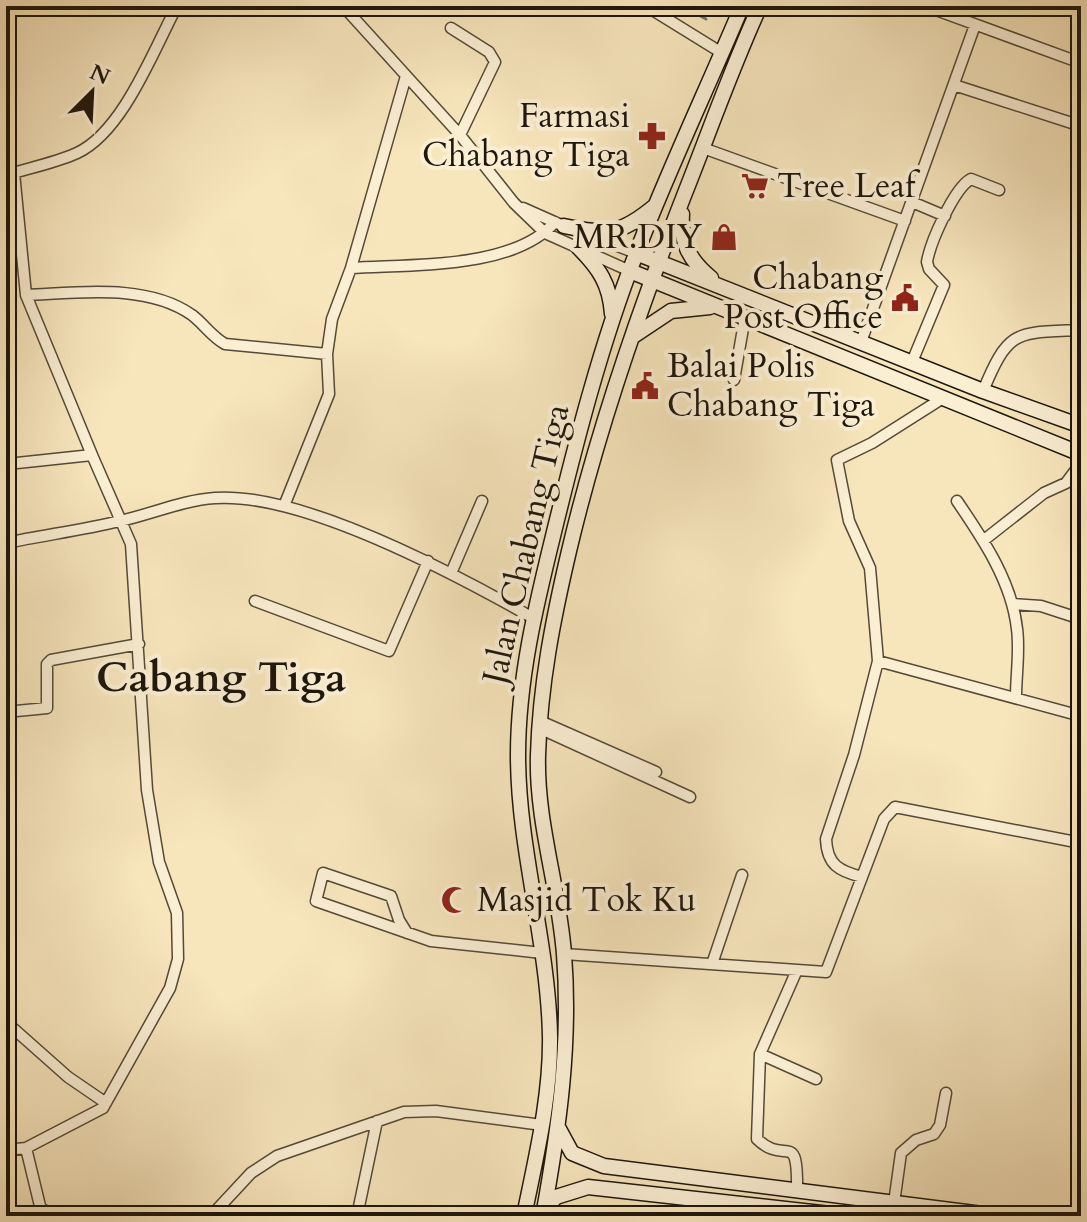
<svg xmlns="http://www.w3.org/2000/svg" width="1087" height="1222" viewBox="0 0 1087 1222" font-family="Cardo,serif">
  <rect width="100%" height="100%" fill="#f7e5bc"/>
  <filter id="stains"><feTurbulence type="fractalNoise" baseFrequency=".0025" numOctaves="4"/><feColorMatrix values="0 0 0 0 .2 0 0 0 0 .09 0 0 0 0 .02 0 0 0 .5 -.17"/></filter>
  <radialGradient id="worn" r=".72"><stop offset=".6" stop-color="#630" stop-opacity="0"/><stop offset="1" stop-color="#630" stop-opacity=".3"/></radialGradient>
  <g fill="none" stroke-linecap="round" stroke-linejoin="round">
    <path stroke="#6c7a74" stroke-width="3" d="M682 6 706 19"/>
    <g stroke="#544a37" stroke-width="13">
      <path id="street" d="M343 6 460 135 514 203 545 233 630 271
        M646 6 722 53
        M925 6 1081 63
        M451 28 489 52 495 62 460 135
        M954 85 1081 126
        M703 148 905 221
        M14 173 26 295 92 455
        M6 175C29 168 55 163 77 153 123 132 154 49 177 6
        M912 202 945 216
        M523 208 559 224
        M586 234 636 253
        M351 268C410 264 513 270 555 222
        M26 295C78 293 146 283 192 315 204 324 211 336 225 344L327 354
        M861 342 975 25
        M912 362 944 285 929 269 927 262C930 243 954 188 971 179L999 190
        M734 380 745 317
        M983 391C1009 328 1016 333 1081 330
        M6 460 17 463 92 455 131 544 147 790 159 862 177 913 178 959 170 988 103 1108 26 1148 6 1150
        M957 501C983 539 1012 582 1017 629 1020 651 1016 675 1016 697
        M284 506 329 394 327 354 332 319 351 268 406 76
        M984 540 1044 493 1066 483 1081 463
        M6 543C44 535 83 530 120 521 152 514 183 500 215 498 302 492 457 575 533 618
        M452 571 482 501
        M255 601 389 651 428 561
        M1013 604 1041 606 1081 619
        M878 661 1081 716
        M6 712 47 708V664L51 660 139 644
        M540 721 656 772
        M539 728 690 797
        M862 877C839 871 827 865 826 839L854 755 878 661 870 568 849 521 837 460 872 443 943 398
        M407 933 399 920 391 896 323 873 316 901 431 941 542 953
        M564 954 826 972 884 819 895 807 1081 843
        M712 964 742 875
        M797 970 760 1054 757 1139C786 1167 798 1127 797 1191
        M6 1022 68 1077 106 1103
        M760 1054 816 1079
        M26 1148 40 1206 49 1216
        M894 1203 901 1153 916 1140 934 1134 940 1125 946 1093
        M211 1216 251 1173 277 1156 404 1112 436 1111 542 1125
        M357 1216 377 1121"/>
    </g>
    <g stroke="#1d160b" stroke-width="17">
      <path id="secondary" d="M682 214C680 242 689 260 711 278
        M564 226C608 235 620 235 655 206
        M578 247C599 268 610 284 612 314
        M636 253 983 391 1081 426
        M630 271 1081 454
        M632 337 671 311 710 307
        M559 1129 572 1153 604 1166 998 1216
        M545 1209 556 1197 588 1187 848 1216
        M524 1216C536 1157 551 1096 550 1036 548 941 518 849 518 755 518 679 536 605 554 532 577 438 601 344 636 254 668 171 707 89 742 6
        M543 1216C559 1128 571 1043 564 954 559 887 536 822 538 755 540 685 553 619 569 551 598 428 639 310 685 193 710 130 732 67 760 6"/>
    </g>
    <use href="#street" stroke="#faeed3" stroke-width="10"/>
    <use href="#secondary" stroke="#faeed3" stroke-width="14"/>
  </g>
  <defs>
    <g id="pharmacy-bare" transform="scale(2.16)"><path d="M-2-6h4v4h4v4h-4v4h-4v-4h-4v-4h4Z" fill="#8f2418" stroke="#faeed3" stroke-width="2.5" paint-order="stroke"/></g>
    <g id="supermarket-bare" transform="scale(2.16)"><path d="M-6-5.5h2.5l.6 2H6L4.5 2H-2.5L-4.4-4H-6ZM-1.5 3.2a1.3 1.3 0 1 0 .1 0ZM3 3.2a1.3 1.3 0 1 0 .1 0Z" fill="#8f2418" stroke="#faeed3" stroke-width="2.5" paint-order="stroke"/></g>
    <g id="shop-bare" transform="scale(2.16)"><path d="M-5-2.5h2.3a2.7 3.5 0 0 1 5.4 0H5L5.5 6h-11ZM-1.5-2.5h3a1.5 2.3 0 0 0-3 0Z" fill="#8f2418" stroke="#faeed3" stroke-width="2.5" paint-order="stroke"/></g>
    <g id="civic-bare" transform="scale(2.16)"><path d="M-.6-6.5H3V-4.5H.6V-3L4-1V1h2V6H-6V1h2V-1L-.6-3ZM-1.2 2.5V6h2.4V2.5Z" fill="#8f2418" stroke="#faeed3" stroke-width="2.5" paint-order="stroke"/></g>
    <g id="mosque-bare" transform="scale(2.16)"><path d="M3.5-4.9A6 6 0 1 0 3.5 4.9A5 5 0 1 1 3.5-4.9Z" fill="#8f2418" stroke="#faeed3" stroke-width="2.5" paint-order="stroke"/></g>
  </defs>
  <g fill-rule="evenodd">
    <use href="#pharmacy-bare" x="652" y="136"/>
    <use href="#supermarket-bare" x="755" y="186"/>
    <use href="#shop-bare" x="724" y="237"/>
    <use href="#civic-bare" x="905" y="298"/>
    <use href="#civic-bare" x="645" y="386"/>
    <use href="#mosque-bare" x="455" y="900"/>
  </g>
  <g text-anchor="middle" dominant-baseline="central" stroke-width="8" stroke-linejoin="round" paint-order="stroke">
    <g font-size="34" fill="#1d160b" stroke="#faeed3" text-anchor="end">
      <text x="630" y="116">Farmasi<tspan x="630" dy="39">Chabang Tiga</tspan></text>
      <text x="777" y="186" text-anchor="start">Tree Leaf</text>
      <text x="702" y="237">MR.DIY</text>
      <text x="883" y="278">Chabang<tspan x="883" dy="39">Post Office</tspan></text>
      <text x="667" y="366" text-anchor="start">Balai Polis<tspan x="667" dy="39">Chabang Tiga</tspan></text>
      <text x="477" y="900" text-anchor="start">Masjid Tok Ku</text>
    </g>
    <g font-size="34" fill="#1d160b" stroke="#faeed3">
      <text transform="translate(526 544) rotate(-77)">Jalan Chabang Tiga</text>
    </g>
    <g font-size="42" font-weight="bold" fill="#1d160b" stroke="#faeed3">
      <text x="221" y="677">Cabang Tiga</text>
    </g>
  </g>
  <rect width="1087" height="1222" fill="none" stroke="#f7e5bc" stroke-width="32"/>
  <rect x="8" y="8" width="1071" height="1206" fill="none" stroke="#1d160b" stroke-width="4"/>
  <rect x="16" y="16" width="1055" height="1190" fill="none" stroke="#1d160b" stroke-width="2"/>
  <g transform="translate(92 92) rotate(24)" stroke="#faeed3" stroke-width="6" paint-order="stroke">
  <path d="M0-6L14 30L0 20L-14 30Z" fill="#1d160b"/>
  <text y="-12" font-size="22" font-weight="bold" text-anchor="middle" fill="#1d160b">N</text>
  </g>
  <rect width="100%" height="100%" filter="url(#stains)"/>
  <rect width="100%" height="100%" fill="url(#worn)"/>
</svg>
